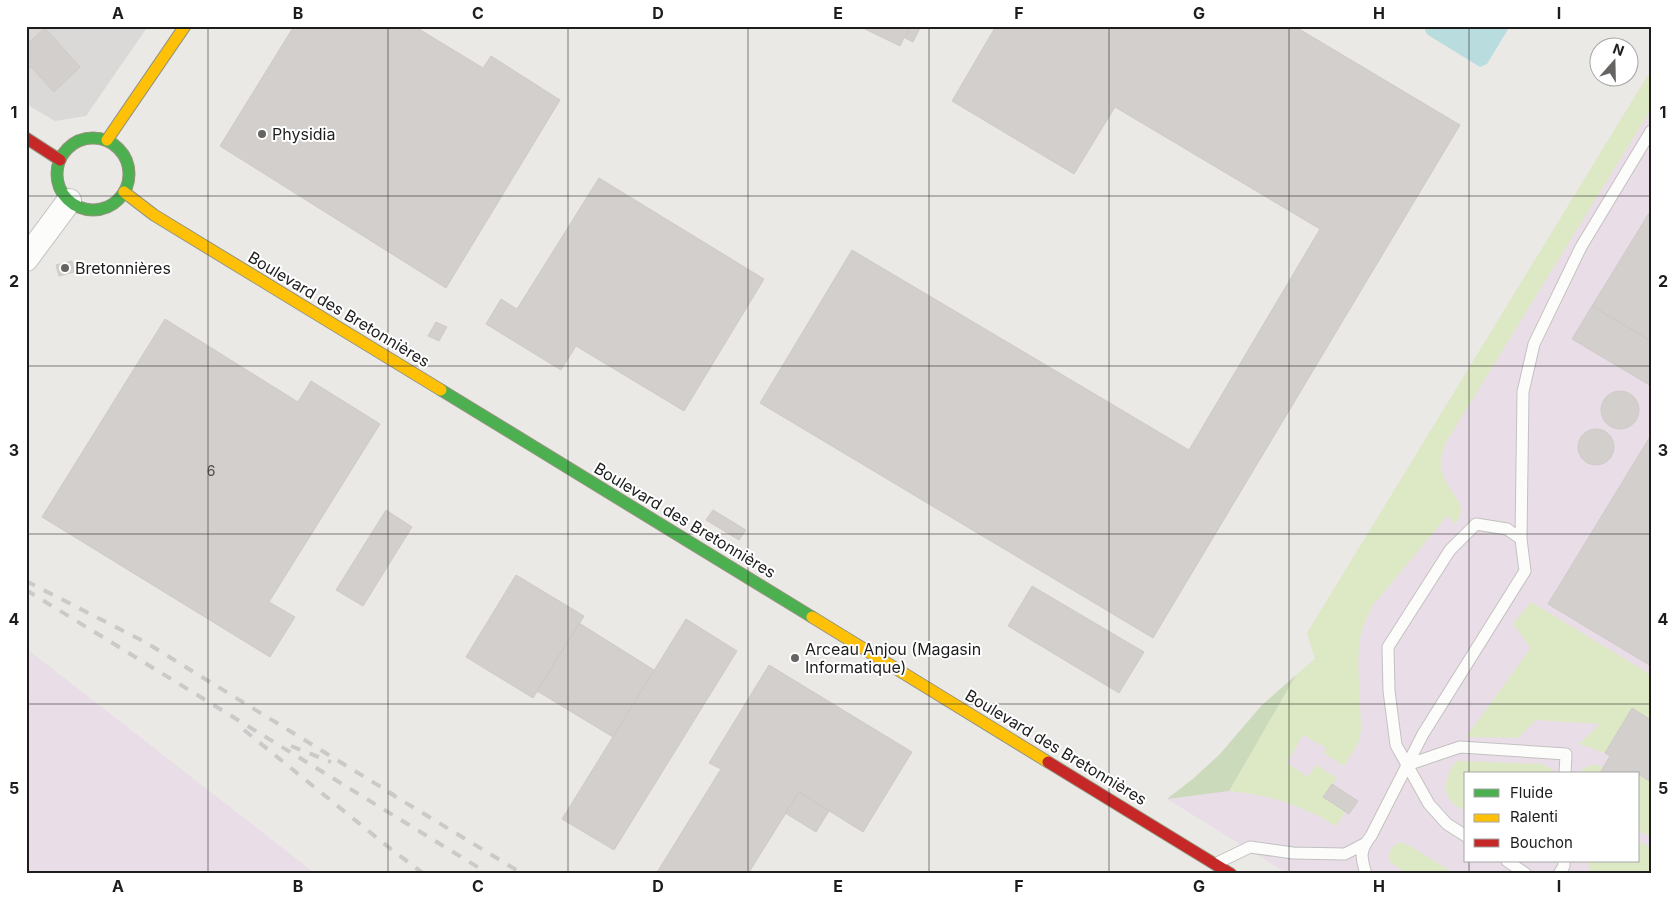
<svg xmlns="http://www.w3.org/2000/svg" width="1677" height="900" viewBox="0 0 1677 900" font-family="Inter,sans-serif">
  <rect width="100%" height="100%" fill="#ebe9e6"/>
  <path fill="#dad9d7" d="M26 26H148L86 116 55 121 26 104Z"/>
  <path fill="#e9dee7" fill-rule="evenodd" d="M1651 70V874H1288L1167 799 1194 778 1220 754 1262 705 1315 659 1307 633ZM1466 774H1638V861H1466Z
    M26 648 316 874H26Z"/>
  <path fill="#dde9c4" d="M1651 70V109L1445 444C1442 453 1440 462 1442 471 1446 492 1473 506 1454 524L1448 515 1373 605C1369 614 1363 624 1361 634 1355 659 1361 703 1361 730L1359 741 1344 766 1324 753 1326 748 1303 735 1287 763 1308 777 1316 765 1337 778 1323 797 1345 812 1336 826C1301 805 1270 795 1229 791L1296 675 1315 659 1307 633Z
    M1531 602 1651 675V720L1632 709 1605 753 1579 744 1600 724 1536 720 1518 738 1466 737 1531 648 1513 624Z
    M1457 761 1541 764 1552 769 1555 774H1466V811C1462 809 1455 806 1452 802 1440 790 1448 771 1457 761Z
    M1590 765H1597L1603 767 1599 774H1580L1583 769Z
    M1638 775 1651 782V837L1638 830Z
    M1638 841 1651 848V874H1590L1588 861H1638Z
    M1399 843H1404L1410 846 1455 874H1408L1390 862C1388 852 1390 847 1399 843Z"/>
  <path fill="#cbdabb" d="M1296 675 1229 791 1167 799 1194 778 1220 754 1262 705Z"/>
  <path fill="#b9dddf" d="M1426 26H1510L1487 64 1480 67 1428 35 1425 31Z"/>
  <path fill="#d2cfcd" stroke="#cfcac7" d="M294 26H414L483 68 491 56 560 100 446 288 220 146Z
    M867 26H910L900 46 865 29Z
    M910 26H921L913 42 905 38Z
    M996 26H1294L1460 125 1153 638 760 403 852 250 1189 450 1320 229 1115 107 1074 174 952 101Z
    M45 28 80 67 54 92 31 67 27 70 26 69V45Z
    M599 178 764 279 684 411 576 346 561 370 486 324 501 299 517 309Z
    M1651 210V341L1592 306Z
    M72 261 74 272 59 276 56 265Z
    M1592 306 1651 341V386L1572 339Z
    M165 319 298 402 311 381 380 424 269 602 295 617 270 657 42 517Z
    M436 322 447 327 439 341 428 336Z
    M1601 410a19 19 0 1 1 38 0a19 19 0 1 1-38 0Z
    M1578 447a18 18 0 1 1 36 0a18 18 0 1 1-36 0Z
    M1651 435V666L1548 604Z
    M386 510 412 527 363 606 336 590Z
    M713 510 746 530 739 540 706 520Z
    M516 575 584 616 533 698 466 657Z
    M1032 586 1144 652 1119 693 1008 626Z
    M686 619 737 651 614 850 562 819Z
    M579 623 654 670 613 737 537 691Z
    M769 665 912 752 863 832 799 792 748 874H656L721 769 709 763Z
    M1632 708 1651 720V782L1638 774H1599L1610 756 1605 753Z
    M1332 784 1358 801 1349 814 1323 797Z
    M799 792 829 811 816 832 785 813Z"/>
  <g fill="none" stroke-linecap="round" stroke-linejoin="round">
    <g stroke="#c2c1c0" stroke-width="13">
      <path id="lane" d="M1521 539 1523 392 1534 344 1581 247 1651 131
        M1407 765 1460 747 1566 754 1565 774
        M1507 861 1526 874
        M1217 863 1250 847 1293 853 1345 854 1366 843
        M1366 874C1361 857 1359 851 1371 836L1423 734 1525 571 1521 539 1507 529 1476 524 1450 550 1388 647 1389 691 1396 745 1429 804 1447 824 1466 836
        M1559 874 1564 866V861"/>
    </g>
    <g stroke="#c2c1c0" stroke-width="26">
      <path id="street" d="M26 259 69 201"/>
    </g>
    <g stroke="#95947e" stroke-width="13">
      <path id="fast" d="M57 174a36 36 0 1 1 72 0a36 36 0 1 1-72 0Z
        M441 390 812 617"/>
    </g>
    <g stroke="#95947e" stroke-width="13">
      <path id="slow" d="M107 140 185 26
        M124 192 154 215 441 390
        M812 617 1048 762"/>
    </g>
    <g stroke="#95947e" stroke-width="13">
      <path id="jam" d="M26 138 60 160
        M1048 762 1231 874"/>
    </g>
    <use href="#lane" stroke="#fcfcfb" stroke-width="11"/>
    <use href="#street" stroke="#fcfcfb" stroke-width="24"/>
    <use href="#fast" stroke="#4caf50" stroke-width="11"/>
    <use href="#slow" stroke="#ffc107" stroke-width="11"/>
    <use href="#jam" stroke="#c62828" stroke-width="11"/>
    <path stroke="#cacac9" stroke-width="4" stroke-dasharray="10 10" stroke-linecap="butt" d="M26 581 145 642 394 795
      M26 590 489 874
      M244 730 387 846 424 874
      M291 746 331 762
      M388 792 523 874"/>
  </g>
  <path fill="none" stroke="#1d1d1d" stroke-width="1" stroke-opacity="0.55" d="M208 26V874M388 26V874M568 26V874M748 26V874M929 26V874M1109 26V874M1289 26V874M1469 26V774M26 196H1651M26 366H1651M26 534H1651M26 704H1651M1469 861V874"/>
  <g fill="#656463" stroke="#fff" stroke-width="2">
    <circle cx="262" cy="134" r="5"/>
    <circle cx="65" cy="268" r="5"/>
    <circle cx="795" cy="658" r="5"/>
  </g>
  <g text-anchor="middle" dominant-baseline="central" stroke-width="4" stroke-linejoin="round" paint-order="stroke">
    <g font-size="14" fill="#4a4a49">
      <text x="211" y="470">6</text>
    </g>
    <g font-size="16" fill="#1d1d1d" stroke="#fff" text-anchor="start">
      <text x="272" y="134">Physidia</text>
      <text x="75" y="268">Bretonnières</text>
      <text x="805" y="649">Arceau Anjou (Magasin<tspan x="805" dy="18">Informatique)</tspan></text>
    </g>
    <g font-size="16" fill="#1d1d1d" stroke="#fff">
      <text transform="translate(339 309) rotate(31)">Boulevard des Bretonnières</text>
      <text transform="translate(685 520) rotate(31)">Boulevard des Bretonnières</text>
      <text transform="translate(1056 747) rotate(31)">Boulevard des Bretonnières</text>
    </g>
  </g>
  <rect width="1677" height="900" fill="none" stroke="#ffffff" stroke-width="55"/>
  <rect x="1464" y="772" width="175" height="90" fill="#ffffff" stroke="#a5a5a5"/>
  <rect x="1474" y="789" width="25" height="8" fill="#4caf50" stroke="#a5a5a5"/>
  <text x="1510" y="798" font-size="15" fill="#1d1d1d">Fluide</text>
  <rect x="1474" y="814" width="25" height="8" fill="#ffc107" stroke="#a5a5a5"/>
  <text x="1510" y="822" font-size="15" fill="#1d1d1d">Ralenti</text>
  <rect x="1474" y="839" width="25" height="8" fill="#c62828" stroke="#a5a5a5"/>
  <text x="1510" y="848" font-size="15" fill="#1d1d1d">Bouchon</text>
  <g transform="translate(1614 62) rotate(20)"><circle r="24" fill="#ffffff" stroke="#a5a5a5"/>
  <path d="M0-4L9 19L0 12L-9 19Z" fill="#656463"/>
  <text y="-8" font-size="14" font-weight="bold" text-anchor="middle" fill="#1d1d1d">N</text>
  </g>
  <rect x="28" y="28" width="1622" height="844" fill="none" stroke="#1d1d1d" stroke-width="2"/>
  <g font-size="16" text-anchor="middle" font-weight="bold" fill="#1d1d1d">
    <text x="118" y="19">A</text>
    <text x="298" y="19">B</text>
    <text x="478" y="19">C</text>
    <text x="658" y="19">D</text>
    <text x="838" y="19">E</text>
    <text x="1019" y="19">F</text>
    <text x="1199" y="19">G</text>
    <text x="1379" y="19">H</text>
    <text x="1559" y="19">I</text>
    <text x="14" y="118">1</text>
    <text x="1663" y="118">1</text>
    <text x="14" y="287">2</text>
    <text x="1663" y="287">2</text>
    <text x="14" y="456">3</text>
    <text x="1663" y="456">3</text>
    <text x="14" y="625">4</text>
    <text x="1663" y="625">4</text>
    <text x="14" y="794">5</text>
    <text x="1663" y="794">5</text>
    <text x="118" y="892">A</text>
    <text x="298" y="892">B</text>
    <text x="478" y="892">C</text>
    <text x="658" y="892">D</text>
    <text x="838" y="892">E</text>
    <text x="1019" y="892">F</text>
    <text x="1199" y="892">G</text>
    <text x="1379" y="892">H</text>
    <text x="1559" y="892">I</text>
  </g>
</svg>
